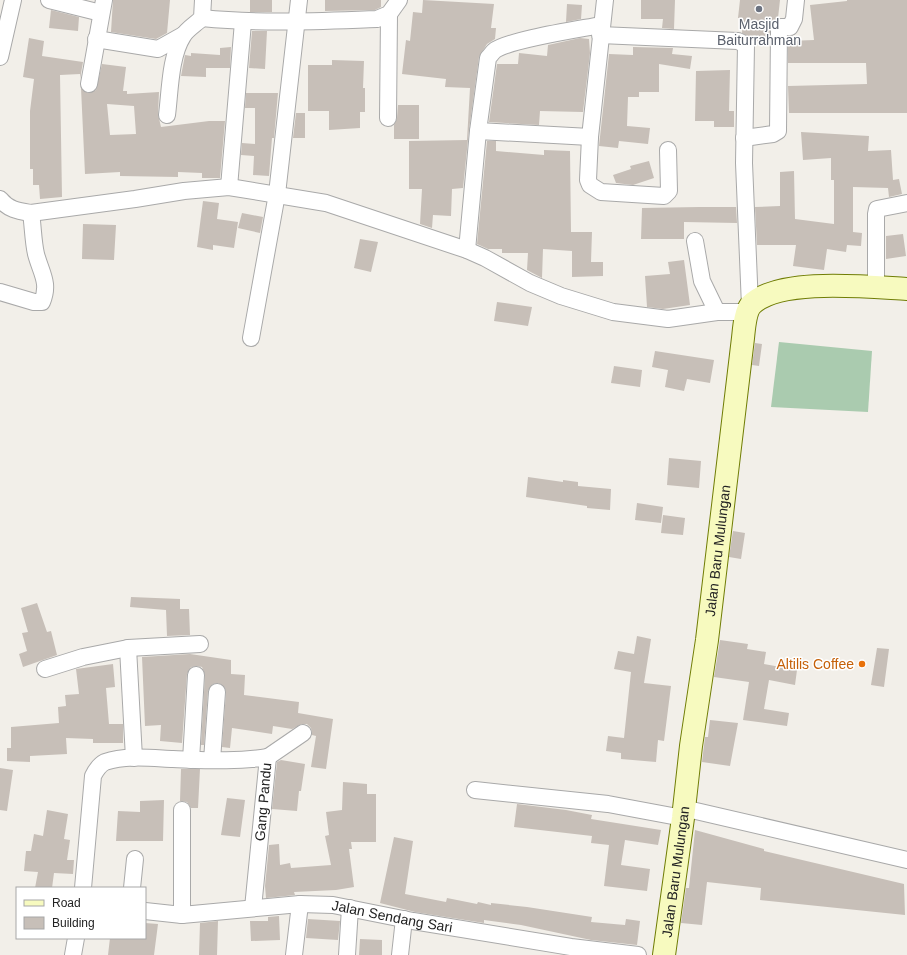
<svg xmlns="http://www.w3.org/2000/svg" width="907" height="955" viewBox="0 0 907 955" font-family="Arial,sans-serif">
  <rect width="100%" height="100%" fill="#f2efe9"/>
  <path fill="#aacbaf" d="M779 342 872 351 868 412 771 407Z"/>
  <path fill="#c7bfb8" fill-rule="evenodd" d="M113 0H170L167 33 156 39 111 32Z
    M250 0H272V12H250Z
    M325 0H381V7L375 10 325 11Z
    M423 0 494 4 491 28H496L495 39 487 44 479 57 469 130 463 188 452 189 451 216 433 215 432 228 420 224 422 189H409V141L467 140 470 88 445 87 446 79 402 74 406 40 410 41 413 12 422 13Z
    M641 0H675L674 29 662 28 663 19H641Z
    M740 0H780L778 18 773 22 770 29 769 42 754 41 742 33 743 18H738Z
    M847 0H907V113H789L788 86 867 84 866 63H788V41L814 40 810 5 847 1Z
    M567 4 582 5 581 19 566 22Z
    M51 10 79 17 78 31 49 28Z
    M252 31H267L265 69 249 68Z
    M29 38 44 41 42 56 83 62 80 79V74L60 75 62 197 40 199 39 185H33V169H30V111L34 79 23 77Z
    M580 38 589 39 590 53 583 112 540 111 539 125 489 122 497 64H518L519 53 547 56 548 45Z
    M231 47 230 68H206V77L181 76 185 55 191 56V53L220 55V48Z
    M633 47 673 48 672 54 692 56 690 69 659 64V92H639V97H628L627 126 650 128 648 144 619 141 618 148 599 146 609 54 633 55Z
    M332 60 364 61 363 88H365V112H360V128L329 130V111H308V65H332Z
    M102 64 126 67 123 91H127V94L159 92 158 114 161 127 209 121H225L220 178H202V173L178 172V177L120 176V172L85 174 81 88 88 93 96 90ZM107 104 134 106 136 134 110 135Z
    M730 70 729 111H734V127H714V121H695L696 71Z
    M246 93H278L274 138H272L269 176 253 175 254 156 241 155 242 143 255 144V108H245Z
    M398 105H419V139H394V125L397 118Z
    M296 113H305V138H293Z
    M801 132 869 136 868 151 891 150 893 180 899 179 902 194 889 197 888 188 853 187V232L862 233 861 246 847 245 846 252 827 249 824 270 793 266 796 245H757L755 207 780 206V172L794 171 795 219 834 224V180H831V158L803 160Z
    M487 141H496V151L544 155V150L570 151 571 232H592L591 262H603V276L572 277V251L543 249 542 278 527 270 528 253H502V249H488L477 244Z
    M649 161 654 178 633 185 616 183 613 175 631 169 630 166Z
    M203 201 219 203 217 219 238 222 234 248 213 245V250L197 247Z
    M699 207H736L737 223 684 222V239H641L642 208Z
    M242 213 263 217 260 233 238 228Z
    M83 224 116 225 114 260 82 259Z
    M903 234 906 256 886 259V236Z
    M360 239 378 242 371 272 354 268Z
    M684 260 690 305 663 309 647 307 645 276 670 274 668 262Z
    M497 302 532 307 528 326 494 321Z
    M755 343 762 344 759 366 752 365Z
    M655 351 714 360 710 383 687 379 684 391 665 387 668 370 652 367Z
    M614 366 642 370 640 387 611 383Z
    M669 458 701 461 699 488 667 485Z
    M528 477 563 482V480L578 482V486L611 489 610 510 587 508V506L526 497Z
    M637 503 663 507 661 523 635 520Z
    M663 515 685 518 683 535 661 533Z
    M733 531 745 533 741 559 729 557Z
    M131 597 180 599V609H189L190 635 167 636 166 610 130 607Z
    M37 603 47 632 51 631 57 655 23 667 19 654 27 651 22 633 28 632 21 608Z
    M637 636 651 639 644 683 671 686 664 741 658 740 656 762 621 759V753L606 751 608 736 624 738 631 672 614 669 618 651 634 654Z
    M720 640 748 644 747 649 766 652 764 664 797 670 795 685 769 680 764 709 789 713 787 726 743 720 749 682 714 677Z
    M877 648 889 649 884 687 871 685Z
    M190 654 231 660V674L245 675 244 695 299 702 298 713 333 719 326 769 311 767 316 736 312 735 311 728 307 724H302L292 729 273 726 272 734 232 728 230 748 222 747 226 692 225 688 218 683 213 684 208 691 204 745H201L205 675 202 667 197 666 191 667 187 674 182 743 160 741 161 725 145 726 142 657Z
    M113 664 115 687 106 688 109 724H123V743H93V739L66 738 67 754 30 756V762L7 761V748H11V727L59 723 58 707 66 706 65 695 79 694 76 669Z
    M710 720 738 723 730 766 702 762 705 737H708Z
    M281 760 305 764 301 791H299L297 811 272 809 277 762Z
    M0 768 13 770 7 811 0 810Z
    M181 769H200L198 808H191L187 802 180 801Z
    M343 782 367 784V794H376V842H351L352 849H349L354 887 336 890 294 892 295 895 266 898 265 886 269 845 279 844 280 865 290 863 291 868 331 865 325 836 329 835 326 812 342 810Z
    M227 798 245 800 240 837 221 835Z
    M164 800 163 841H116L118 811 140 812V801Z
    M517 804 566 810 592 815 591 819 661 830 658 845 625 840 621 865 650 869 647 891 604 886 609 845 591 843 592 836 514 827Z
    M47 810 68 814 64 839 70 840 67 860H74L73 874 54 873 52 888H35L38 872 24 871 26 851H31L34 834 43 836Z
    M695 830 764 849V851L904 884 905 915 760 900 761 888 707 882 702 925 681 923 686 888H689Z
    M394 837 413 841 405 894 446 902 447 898 477 904 478 902 491 905V903L527 907 592 917 591 922 625 925 626 919 640 921 637 945 591 940 521 925 484 920V923L415 912 380 903Z
    M279 916 280 940 251 941 250 921H268V917Z
    M308 919 340 921 338 940 306 938Z
    M218 921 217 955H199L200 923Z
    M145 923 158 924 154 955H108L110 938H145Z
    M360 939 382 940V955H359Z"/>
  <g fill="none" stroke-linecap="round" stroke-linejoin="round">
    <g stroke="#a9a9a9" stroke-width="18">
      <g id="minor">
        <path d="M49 0 101 13"/>
        <path d="M605 0 590 137 588 180 590 185 601 192 664 196 669 191 668 150"/>
        <path d="M202 18C261 24 318 21 377 19L389 14 399 0"/>
        <path d="M600 35 738 41 746 45 744 163 750 306"/>
        <path d="M96 39 158 49 183 35"/>
        <path d="M0 57 13 0"/>
        <path d="M89 84 104 0"/>
        <path d="M167 115C170 92 170 56 183 36 187 29 196 24 202 18L203 0"/>
        <path d="M388 118 389 14"/>
        <path d="M478 131 590 137"/>
        <path d="M744 138 773 134 778 131 779 30 781 27H790L794 19 796 0"/>
        <path d="M229 187 243 22"/>
        <path d="M0 199C9 210 18 211 31 213L135 199 184 191 229 187 326 203 467 250 485 258 530 283 561 296 613 312 668 319 717 312H748"/>
        <path d="M695 241 702 281 717 312"/>
        <path d="M467 250 478 131 488 58C490 56 492 53 494 51 507 40 581 29 601 25"/>
        <path d="M876 288V214L877 209 907 203"/>
        <path d="M0 292 34 302H42C50 283 41 273 36 254 33 241 33 226 31 213"/>
        <path d="M251 338 277 194 299 0"/>
        <path d="M128 648 134 758"/>
        <path d="M45 669 83 657 128 648 200 644"/>
        <path d="M268 757 303 733"/>
        <path d="M191 760 196 675"/>
        <path d="M212 760 217 692"/>
        <path d="M475 790 608 804 683 818"/>
        <path d="M683 808 907 860"/>
        <path d="M83 888 93 776C96 770 99 765 105 762 126 755 151 758 173 759 204 760 237 762 268 757L253 908"/>
        <path d="M132 888 135 859"/>
        <path id="s1" d="M145 911 182 915 300 904 333 905 413 921 571 947 638 955"/>
        <path d="M182 915V810"/>
        <path d="M73 955 76 938"/>
        <path d="M294 955 300 904"/>
        <path d="M347 955 350 908"/>
        <path d="M400 955 404 919"/>
      </g>
    </g>
    <g stroke="#707d05" stroke-width="24">
      <g id="secondary">
        <path id="s2" d="M664 955 683 818 691 746 707 640 743 338C744 329 745 312 751 305 778 277 869 287 907 289"/>
      </g>
    </g>
    <use href="#minor" stroke="#fff" stroke-width="16"/>
    <use href="#secondary" stroke="#f7fabf" stroke-width="22"/>
  </g>
  <circle fill="#6b7280" stroke="#fff" stroke-width="1.5" cx="759" cy="9" r="4"/>
  <circle fill="#e8710a" stroke="#fff" stroke-width="1.5" cx="862" cy="664" r="4"/>
  <g text-anchor="middle" dominant-baseline="central" stroke-width="3" stroke-linejoin="round" paint-order="stroke">
    <g font-size="14" fill="#5b616d" stroke="#fff">
      <text x="759" y="24">Masjid<tspan x="759" dy="16">Baiturrahman</tspan></text>
    </g>
    <g font-size="14" fill="#222" stroke="#fff">
      <text stroke="none"><textPath href="#s2" startOffset="408">Jalan Baru Mulungan</textPath></text>
      <text transform="translate(263 802) rotate(-85)">Gang Pandu</text>
      <text stroke="none"><textPath href="#s2" startOffset="84">Jalan Baru Mulungan</textPath></text>
      <text stroke="none"><textPath href="#s1" startOffset="249">Jalan Sendang Sari</textPath></text>
    </g>
    <g font-size="14" fill="#c56008" stroke="#fff" text-anchor="end">
      <text x="854" y="664">Altilis Coffee</text>
    </g>
  </g>
  <rect x="16" y="887" width="130" height="52" fill="#ffffff" stroke="#a7a7a7"/>
  <rect x="24" y="900" width="20" height="6" fill="#f7fabf" stroke="#a7a7a7"/>
  <text x="52" y="907" font-size="12" fill="#222222">Road</text>
  <rect x="24" y="917" width="20" height="12" fill="#c7bfb8" stroke="#a7a7a7"/>
  <text x="52" y="927" font-size="12" fill="#222222">Building</text>
</svg>
